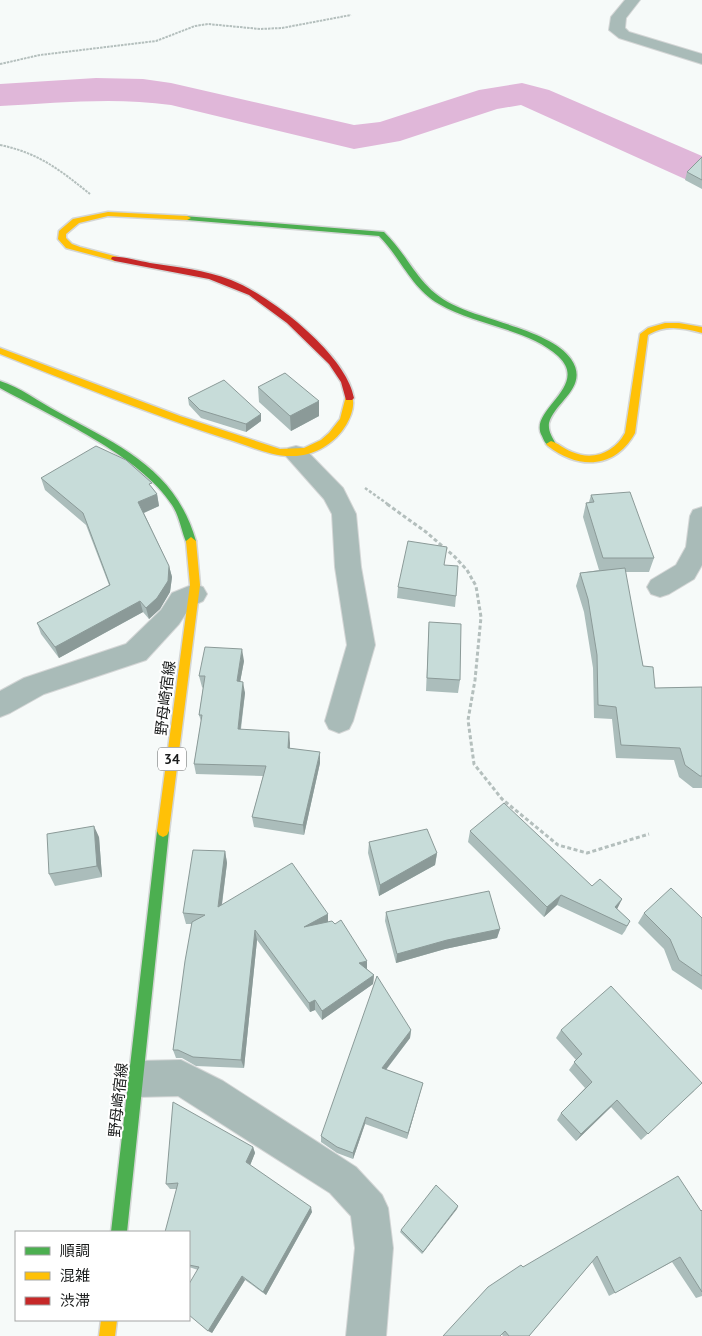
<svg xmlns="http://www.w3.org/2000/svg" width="702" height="1336" viewBox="0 0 702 1336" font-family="'PT Sans','Noto Sans JP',sans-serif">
  <rect width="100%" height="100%" fill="#f6faf9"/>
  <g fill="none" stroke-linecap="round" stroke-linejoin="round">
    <path fill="#e0b7d9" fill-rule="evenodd" d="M96 78 143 79 171 83 354 125 380 122 479 90 522 83 549 90 702 156V183L687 180 521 105 497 109 400 141 354 149 171 105C114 97 57 103 0 106V84Z"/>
    <g stroke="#d4d6d6" stroke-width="2">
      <path id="street" d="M625 0H640L626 18 625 28 629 32 702 54V64L619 38 609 30 611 17Z
        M296 446 304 448 343 488 356 514 361 567 375 645 353 721 349 729 339 733 329 729 325 721 347 645 335 567 332 514 324 499 284 454 288 448Z
        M702 507V565L694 579 669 594 660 597 651 594 647 587 651 580 676 565 686 547 690 516 693 510Z
        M194 584 203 587 207 594 203 601 190 607 179 624 146 660 44 694 10 713 0 717V691L24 678 126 644 161 610 172 593Z
        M181 1060 223 1081 356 1167 382 1195 388 1208 393 1248 386 1336H346L355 1248 351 1216 330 1193 178 1096 136 1097 124 1091 118 1079 124 1067 136 1061Z"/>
    </g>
    <g stroke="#d4d6d6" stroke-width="3">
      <path id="fast" d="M184 216 384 232C412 259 418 290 458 307 488 321 553 332 571 359 590 387 555 401 549 423 548 431 552 437 556 444L554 446 551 447C546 445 544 441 542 436 527 410 591 387 558 356 529 329 474 325 439 304 411 288 401 258 379 236L187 220 183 218Z
        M0 381C20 387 39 402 58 412 119 446 175 468 196 541L195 544H187C181 531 180 517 172 505 141 456 51 416 0 388Z
        M163 825 167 827 169 831 127 1232H111L157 831 159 827Z"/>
    </g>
    <g stroke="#d4d6d6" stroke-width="3">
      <path id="slow" d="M108 212 187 216 191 218 187 220 108 216 79 223 66 234V238L72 244 80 247 118 257 119 259 115 261 66 248 58 239 59 231 73 219Z
        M665 323H679L702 327V333C683 328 666 324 648 335L635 433C615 469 579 470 548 446L546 444 551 441C558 443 564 449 572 452 593 461 614 453 625 433L640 334 648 328Z
        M0 348 180 416 280 449 304 448 321 440 329 433 340 419 346 396H352C356 407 349 422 342 431 330 446 312 456 293 456 271 457 248 445 227 439 150 414 75 384 0 354Z
        M191 537 196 541 200 585 169 831 167 835 163 837 159 835 157 831 190 585 186 541Z
        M101 1320H117L115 1336H99Z"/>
    </g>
    <g stroke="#d4d6d6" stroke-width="3">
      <path id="jam" d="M112 257C123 256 138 261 150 263 177 267 205 270 231 280 270 295 347 355 354 398L352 400H346L341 382 329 364 287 323 249 295 209 279 115 261 111 259Z"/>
    </g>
    <path stroke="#b4bfbd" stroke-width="2" stroke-dasharray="2.5 1" stroke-linecap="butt" d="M0 64 40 55 156 41 195 26 208 24 260 29 282 28 351 15
      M0 145C39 153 60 170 90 194"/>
    <path stroke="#b4bfbd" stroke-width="2.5" stroke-dasharray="3 2" stroke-linecap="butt" d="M365 488 389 505"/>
    <path stroke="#b4bfbd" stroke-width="3" stroke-dasharray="4 2.5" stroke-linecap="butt" d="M387 504 426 532 455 557 467 570 476 586 481 617 475 680 468 720 474 764 502 799 558 845 587 853 649 834"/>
    <use href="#street" fill="#a9bbb8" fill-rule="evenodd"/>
    <use href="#fast" fill="#4caf50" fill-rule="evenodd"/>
    <use href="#slow" fill="#ffc107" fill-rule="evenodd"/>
    <use href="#jam" fill="#c62828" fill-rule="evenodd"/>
  </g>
  <path fill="#abbdbb" d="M702 157V189L685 180 687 172Z
    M258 387 319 401V416L291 431 259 402Z
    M188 398 261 414V421L246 432 201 418 189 405Z
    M41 478 153 489 157 494 159 506 144 513 169 566 172 577 170 592 160 609 149 619 143 612 59 658 41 634 37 623 109 585 86 525 45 490Z
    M591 495 654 558 649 572H625L643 666 655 688 702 687V788H693L679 777 674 760 616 758 612 719 594 718 593 668 584 612 576 586 580 573 599 570 583 517 586 503 589 502Z
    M445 565 456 596 455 607 397 598 398 587Z
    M429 622 460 680 458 693 426 691Z
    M244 661 240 682 245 693 241 729 290 743V748L320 763 304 835 254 827 252 817 263 776 196 774 194 764 201 721 199 715 203 688 202 687 199 676Z
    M470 831 622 899 617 909 630 921 625 931 622 935 557 905 544 917 468 842Z
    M99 837 102 877 55 886 49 874Z
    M369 842 437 853 435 865 379 896 368 853Z
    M225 851 227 863 222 905 328 914V922L367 969 374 975 373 984 322 1020 315 1010 310 1012 257 940 244 1068 196 1066 182 1058H176L173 1050 192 924H186L183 913Z
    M386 912 500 929 497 938 445 949 396 963 385 921Z
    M644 913 702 918V990L672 970 664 949 638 923Z
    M411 1030 410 1038 386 1070 423 1083 407 1139 365 1124 353 1159 337 1153 321 1142V1136Z
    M561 1030 694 1091 641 1140 611 1107 576 1141 557 1120 561 1113 585 1088 569 1070 576 1060 556 1038Z
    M253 1147 255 1153 250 1165 312 1212 266 1295 245 1280 212 1333 198 1270 189 1267V1232L177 1189H170L166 1184Z
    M458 1206 422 1254 400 1232 401 1230Z
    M702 1210V1296L696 1298 672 1262 609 1296 592 1262 529 1336H503L502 1335 523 1267Z"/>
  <path fill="#8b9a98" d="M319 401V416L291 431 290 416Z
    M261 414V421L246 432V424Z
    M157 494 159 506 141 514 138 502Z
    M169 566 172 577 170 592 160 609 149 619 146 608Z
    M140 601 143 612 59 658 55 647Z
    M242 649 244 661 238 693 237 681Z
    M243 682 245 693 239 740 238 729Z
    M289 732 290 743 289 758 288 748Z
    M320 752V763L304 835 303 825Z
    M94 826 99 837 102 877 97 866Z
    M225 851 227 863 220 918 218 907Z
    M437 853 435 865 379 896 380 885Z
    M561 895 557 905 544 917 547 907Z
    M622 899 617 909 615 907Z
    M328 914V924L304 927Z
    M500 929 497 938 445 949 396 963 397 954 447 940Z
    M255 930 257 940 244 1068 241 1060Z
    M367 961V971L359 963Z
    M374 975 373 984 322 1020V1011Z
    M315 1000V1010L310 1012 309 1003Z
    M411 1030 410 1038 381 1076 382 1068Z
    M423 1083 407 1139 408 1133Z
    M617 1100 611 1107 576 1141 581 1134Z
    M366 1117 365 1124 353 1159V1153Z
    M253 1147 255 1153 249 1168 246 1162Z
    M458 1206 457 1209 422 1254 423 1252Z
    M311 1207 312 1212 266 1295 263 1292Z
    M242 1276 245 1280 212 1333 208 1331Z"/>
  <path fill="#c7dcd9" stroke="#8b9a98" d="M702 157V180L687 172Z
    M285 373 319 401 290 416 258 387Z
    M224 380 261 414 246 424 200 410 188 398Z
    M96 446 126 460 152 483 149 484 157 494 138 502 169 566 168 581 157 598 146 608 140 601 55 647 37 623 110 585 83 513 41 478Z
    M630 492 654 558H603L586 503 594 502 591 495Z
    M408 541 447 547 444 565 458 566 456 596 398 587Z
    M625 568 643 666 653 667 655 688 702 687V776H700L685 765 680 748 621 745 616 707 598 705 597 655 588 599 580 573Z
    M429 622 461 624 460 680 427 678Z
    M205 647 242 649 237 681 243 682 238 729 289 732 288 748 320 752 303 825 252 817 266 766 194 764 202 715H199L205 676H199Z
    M504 803 592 886 600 879 622 899 615 907 630 921 627 926 561 895 547 907 470 831Z
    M94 826 97 866 49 874 47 834Z
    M427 829 437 853 380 885 369 842Z
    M193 850 225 851 218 907 292 863 328 914 304 927 332 921 335 924 341 920 367 961 359 963 374 975 322 1011 315 1000 309 1003 255 930 241 1060 193 1057 178 1050H173L185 961 192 922 205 915 183 913Z
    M671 888 702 918V976L679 960 670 939 644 913Z
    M489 891 500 929 447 940 397 954 386 912Z
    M377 976 411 1030 382 1068 423 1083 408 1133 366 1117 353 1153 337 1147 321 1136Z
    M611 986 702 1083 648 1134 617 1100 581 1134 561 1113 592 1082 574 1062 582 1054 561 1030Z
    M173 1102 253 1147 246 1162 311 1207 263 1292 242 1276 208 1331 189 1315V1284L199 1267 189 1265V1232H165L178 1183 166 1184Z
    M678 1176 701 1211 702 1210V1292L680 1257 615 1293 597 1256 529 1336H509L505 1331 500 1336H443L488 1287 521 1265 523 1267Z
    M436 1185 458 1206 423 1252 401 1230Z"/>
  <g text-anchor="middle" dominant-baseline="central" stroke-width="4" stroke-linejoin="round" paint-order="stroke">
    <rect fill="#fff" stroke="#5f6161" stroke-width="1" x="158" y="747.5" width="28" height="23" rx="4"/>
    <g font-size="14" font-weight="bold" fill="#1b1d1d">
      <text x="172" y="759">34</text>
    </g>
    <g font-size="15" fill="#1b1d1d" stroke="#fff">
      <text transform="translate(165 698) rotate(-83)">野母崎宿線</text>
      <text transform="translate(118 1100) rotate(-84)">野母崎宿線</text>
    </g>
  </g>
  <rect x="15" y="1231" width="175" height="90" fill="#ffffff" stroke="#a4a5a5"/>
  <rect x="25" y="1247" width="25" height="8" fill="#4caf50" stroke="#a4a5a5"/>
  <text x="60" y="1256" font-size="15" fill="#1b1d1d">順調</text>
  <rect x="25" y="1272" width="25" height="8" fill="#ffc107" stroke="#a4a5a5"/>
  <text x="60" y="1281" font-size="15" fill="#1b1d1d">混雑</text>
  <rect x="25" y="1297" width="25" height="8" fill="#c62828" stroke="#a4a5a5"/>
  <text x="60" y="1306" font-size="15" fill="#1b1d1d">渋滞</text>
</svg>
